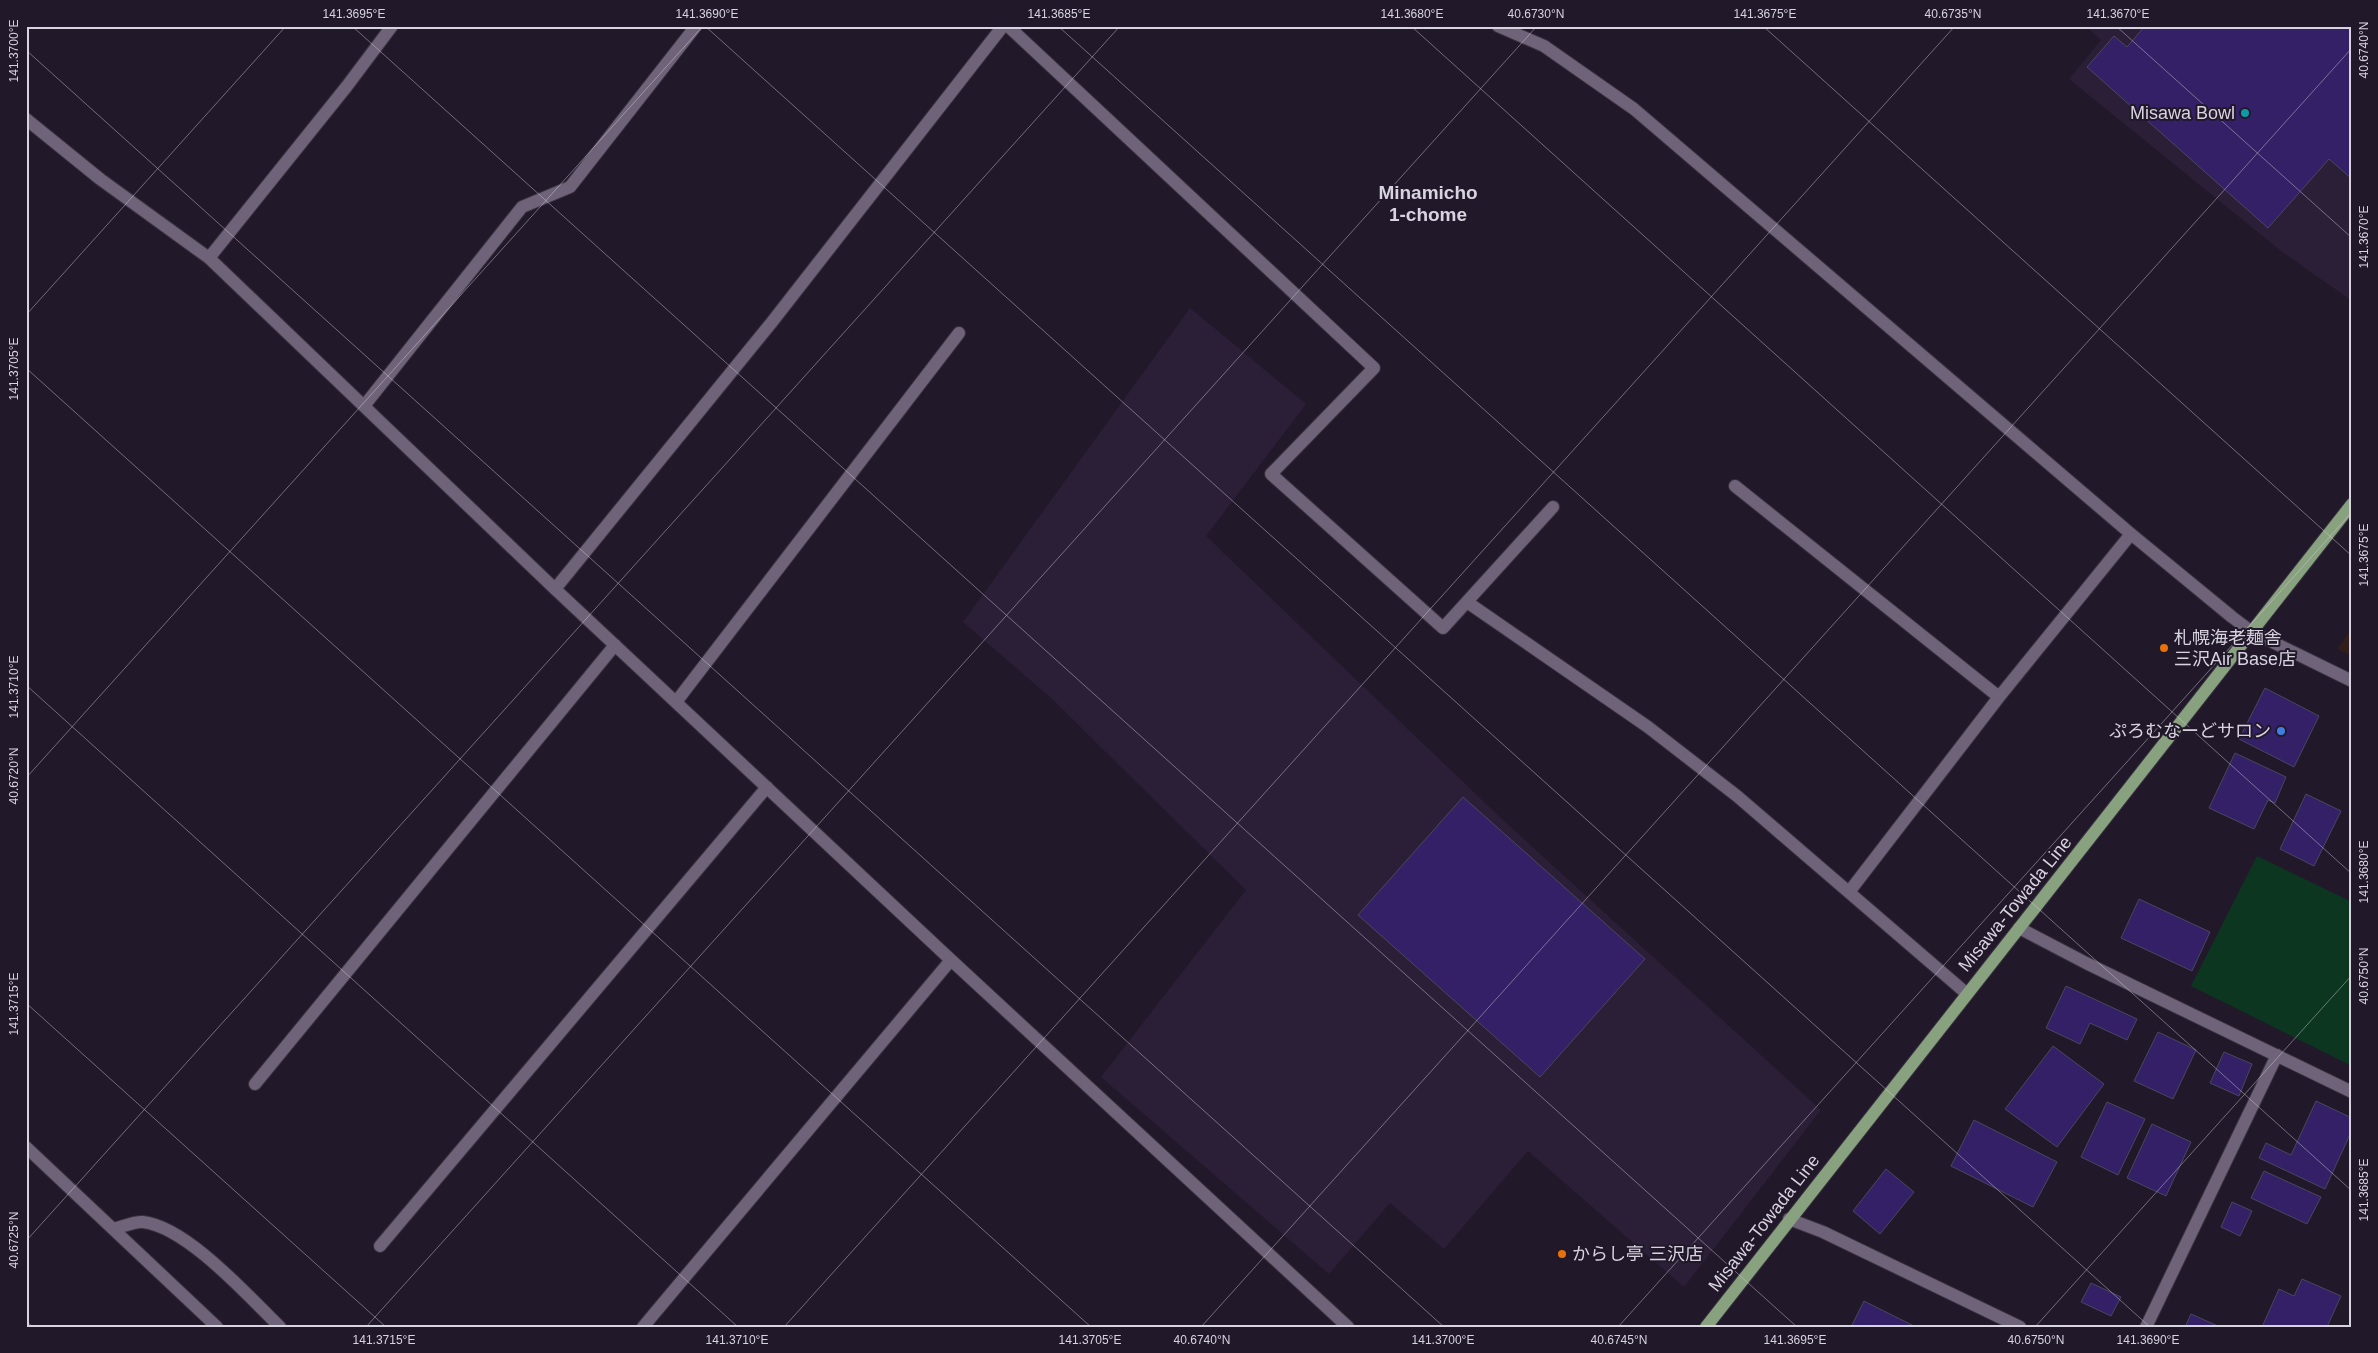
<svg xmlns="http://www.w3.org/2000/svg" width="2378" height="1353" viewBox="0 0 2378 1353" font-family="Arial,'Noto Sans JP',sans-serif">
  <rect width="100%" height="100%" fill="#21182a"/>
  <path fill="#2b1f37" d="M2085 26H2352V301L2281 251 2069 79 2101 40Z
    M1190 308 1306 404 1206 536 1503 820 1821 1110 1684 1287 1528 1151 1444 1249 1390 1203 1329 1274 1101 1077 1246 890 1051 698 963 622Z"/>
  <path fill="#311e1a" d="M2352 628V656L2337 649Z"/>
  <path fill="#0d3620" d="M2257 856 2352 902V1066L2191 986Z"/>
  <path fill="#332067" stroke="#4a475d" d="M2145 26H2352V179L2329 159 2268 228 2087 67 2114 36 2127 47Z
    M2265 688 2319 716 2294 767 2239 739Z
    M2235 753 2286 777 2275 803 2268 800 2254 829 2209 808Z
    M2306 794 2341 811 2314 866 2280 849Z
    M1463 797 1645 959 1540 1077 1358 915Z
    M2139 899 2210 932 2192 971 2121 938Z
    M2066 986 2137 1019 2127 1040 2090 1023 2080 1044 2046 1028Z
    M2158 1032 2196 1050 2173 1099 2134 1081Z
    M2053 1046 2104 1084 2057 1147 2005 1109Z
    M2224 1052 2252 1064 2239 1096 2210 1083Z
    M2316 1101 2352 1118V1130L2325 1189 2259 1158 2266 1143 2291 1155Z
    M2107 1102 2145 1119 2118 1175 2081 1157Z
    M1974 1120 2057 1162 2033 1207 1951 1166Z
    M2152 1124 2191 1142 2166 1196 2127 1178Z
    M1886 1169 1914 1192 1880 1234 1853 1211Z
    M2264 1171 2321 1197 2307 1224 2251 1198Z
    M2232 1202 2252 1211 2240 1236 2221 1227Z
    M2302 1279 2341 1296 2327 1327H2262L2279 1289 2294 1296Z
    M2091 1283 2121 1297 2111 1316 2081 1302Z
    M1864 1301 1914 1326 1913 1327H1851Z
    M2191 1314 2220 1327H2185Z"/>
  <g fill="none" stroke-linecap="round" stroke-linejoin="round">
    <g stroke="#38323f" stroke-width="14">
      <path id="minor" d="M1008 26 1374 368 1271 474 1443 628 1553 507
        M1498 26 1544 46 1634 109 2131 534 2232 617 2252 632 2352 681
        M26 119 100 179 209 258 555 589 951 960 1348 1327
        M209 258 347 86 392 26
        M364 406 522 207 570 187 696 26
        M1735 486 1999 697
        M555 589 772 322 1003 26
        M1467 602 1648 727 1737 796 1966 993
        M676 702 959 333
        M1849 892 1999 697 2131 534
        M2019 928 2086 963 2352 1092
        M255 1084 615 645
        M26 1147 217 1327
        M1789 1219 1823 1232 2020 1327
        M113 1229C122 1227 135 1221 143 1222 187 1227 248 1296 280 1327
        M380 1246 767 787
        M643 1327 951 960
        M2146 1327 2277 1055"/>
    </g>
    <g stroke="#38323f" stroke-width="14">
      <path id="major" d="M1706 1327 2352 504"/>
    </g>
    <use href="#minor" stroke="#6f637a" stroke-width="12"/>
    <use href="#major" stroke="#88a17e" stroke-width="12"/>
  </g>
  <path fill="none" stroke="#d9d3e0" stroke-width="1" stroke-opacity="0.45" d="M352 26 1797 1327M705 26 2150 1327M1058 26 2352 1191M1411 26 2352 874M1763 26 2352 556M2116 26 2352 238M26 50 1444 1327M26 315 286 26M26 368 1091 1327M26 685 738 1327M26 778 703 26M26 1003 386 1327M26 1241 1120 26M26 1321 33 1327M366 1327 1537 26M784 1327 1955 26M1201 1327 2352 48M1618 1327 2352 512M2035 1327 2352 975"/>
  <circle fill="#0f9aa8" stroke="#21182a" stroke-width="2" cx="2245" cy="113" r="5"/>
  <g fill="#e8710a" stroke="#21182a" stroke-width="2">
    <circle cx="2164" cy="648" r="5"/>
    <circle cx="1562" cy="1254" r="5"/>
  </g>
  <circle fill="#3f7fe0" stroke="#21182a" stroke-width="2" cx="2281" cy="731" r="5"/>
  <g text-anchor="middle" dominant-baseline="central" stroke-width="4" stroke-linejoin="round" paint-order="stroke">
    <g font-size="18" fill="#d9d3e0" stroke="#21182a" text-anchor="end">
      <text x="2235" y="113">Misawa Bowl</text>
      <text x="2174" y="638" text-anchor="start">札幌海老麺舎<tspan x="2174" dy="21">三沢Air Base店</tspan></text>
      <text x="2271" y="731">ぷろむなーどサロン</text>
      <text x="1572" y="1254" text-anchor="start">からし亭 三沢店</text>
    </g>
    <g font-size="18" fill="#d9d3e0" stroke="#21182a">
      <text transform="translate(2015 904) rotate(-51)">Misawa-Towada Line</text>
      <text transform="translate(1764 1223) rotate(-52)">Misawa-Towada Line</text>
    </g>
    <g font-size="19" font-weight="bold" fill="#d9d3e0" stroke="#21182a">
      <text x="1428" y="192">Minamicho<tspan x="1428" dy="22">1-chome</tspan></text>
    </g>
  </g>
  <rect width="2378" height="1353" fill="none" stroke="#21182a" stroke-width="55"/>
  <rect x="28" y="28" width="2322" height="1298" fill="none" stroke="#d9d3e0" stroke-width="2"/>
  <g font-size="12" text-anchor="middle" fill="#d9d3e0">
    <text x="354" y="18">141.3695°E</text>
    <text x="707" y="18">141.3690°E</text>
    <text x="1059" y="18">141.3685°E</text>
    <text x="1412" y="18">141.3680°E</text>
    <text x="1536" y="18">40.6730°N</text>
    <text x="1765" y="18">141.3675°E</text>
    <text x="1953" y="18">40.6735°N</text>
    <text x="2118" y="18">141.3670°E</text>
    <text transform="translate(2364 50) rotate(-90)" y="4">40.6740°N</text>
    <text transform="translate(14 51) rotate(-90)" y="4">141.3700°E</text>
    <text transform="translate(2364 237) rotate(-90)" y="4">141.3670°E</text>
    <text transform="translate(14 369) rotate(-90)" y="4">141.3705°E</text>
    <text transform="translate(2364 555) rotate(-90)" y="4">141.3675°E</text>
    <text transform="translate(14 687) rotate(-90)" y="4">141.3710°E</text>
    <text transform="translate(14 776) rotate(-90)" y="4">40.6720°N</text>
    <text transform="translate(2364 872) rotate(-90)" y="4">141.3680°E</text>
    <text transform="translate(2364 976) rotate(-90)" y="4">40.6750°N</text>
    <text transform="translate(14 1004) rotate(-90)" y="4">141.3715°E</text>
    <text transform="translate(2364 1190) rotate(-90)" y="4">141.3685°E</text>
    <text transform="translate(14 1240) rotate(-90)" y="4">40.6725°N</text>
    <text x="384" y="1344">141.3715°E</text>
    <text x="737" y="1344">141.3710°E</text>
    <text x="1090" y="1344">141.3705°E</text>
    <text x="1202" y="1344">40.6740°N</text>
    <text x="1443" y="1344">141.3700°E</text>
    <text x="1619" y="1344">40.6745°N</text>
    <text x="1795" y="1344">141.3695°E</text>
    <text x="2036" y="1344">40.6750°N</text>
    <text x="2148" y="1344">141.3690°E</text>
  </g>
</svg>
